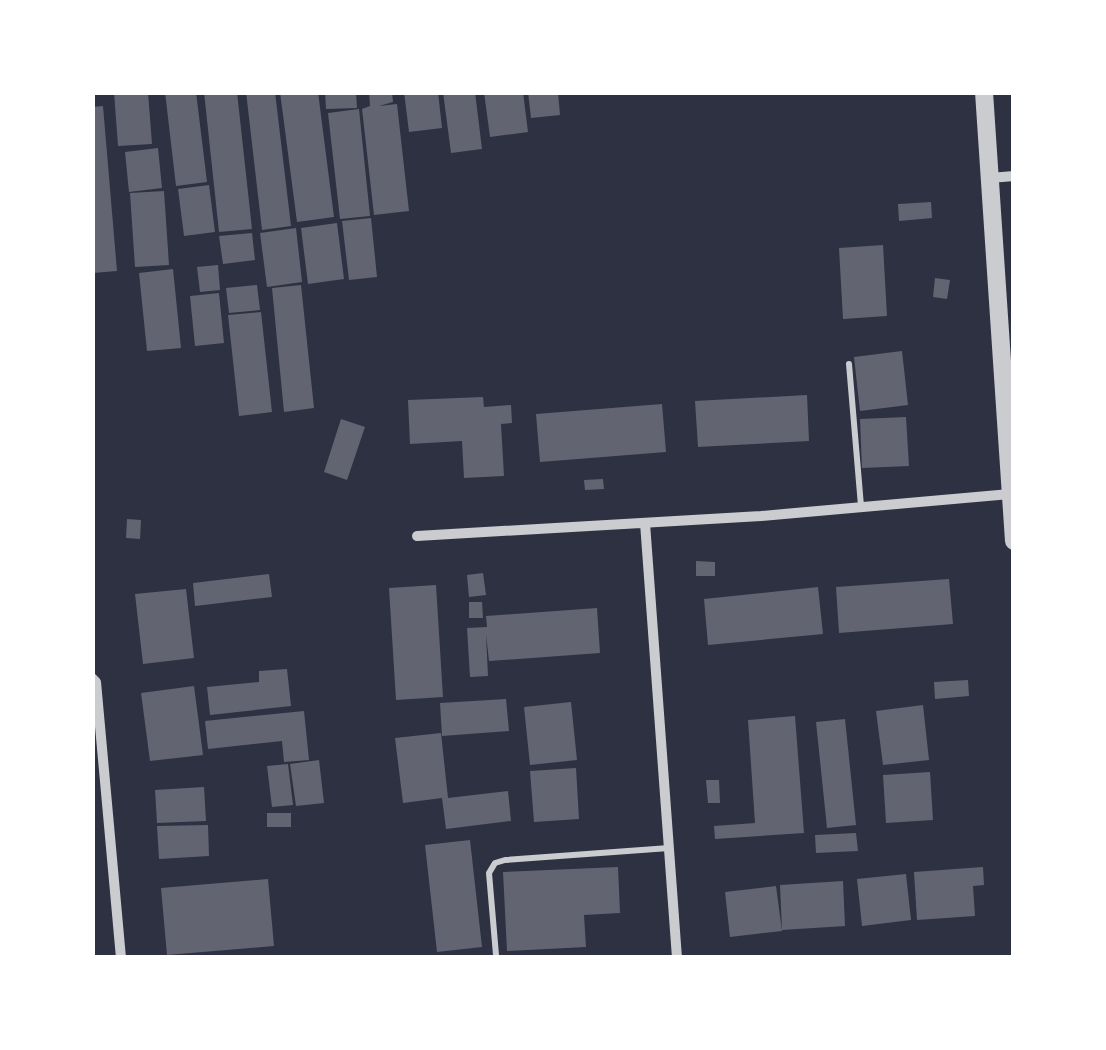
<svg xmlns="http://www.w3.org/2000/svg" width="1106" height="1050" viewBox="0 0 1106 1050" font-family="'IBM Plex Serif',serif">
  <rect width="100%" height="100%" fill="#2d3142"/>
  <path fill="#626471" d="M114 92H148L152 144 118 146Z
    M165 92H196L207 182 176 186Z
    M204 92H237L252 229 219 232Z
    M246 92H275L291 226 262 230Z
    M280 92H318L334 217 297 222Z
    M325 92H356L357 108 326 109Z
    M369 92H392L393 102 379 106 397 104 409 211 374 215 362 109 370 106Z
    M404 92H438L442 128 409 132Z
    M443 92H475L482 149 451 153Z
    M484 92H523L528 132 490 137Z
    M528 92H558L560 115 531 118Z
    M103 106 117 271 93 273 92 107Z
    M359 109 370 216 340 219 328 113Z
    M158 148 162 188 129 192 125 152Z
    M209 185 215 232 184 236 178 189Z
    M164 191 169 265 135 267 130 193Z
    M931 202 932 218 899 221 898 204Z
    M371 218 377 277 349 280 342 221Z
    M337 223 344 279 308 284 301 228Z
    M296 228 302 282 267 287 260 233Z
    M252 233 255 260 223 264 219 236Z
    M883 245 887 316 843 319 839 248Z
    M218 265 220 290 200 292 197 267Z
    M173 269 181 348 147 351 139 273Z
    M935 278 950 280 947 299 933 297Z
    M257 285 260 310 229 313 226 288Z
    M301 285 314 408 284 412 272 288Z
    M219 293 224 343 195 346 190 296Z
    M261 312 272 412 239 416 228 315Z
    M902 351 908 405 860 411 854 357Z
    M807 395 809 441 698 447 695 401Z
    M483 397 484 407 511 405 512 423 501 424 504 476 464 478 462 441 410 444 408 400Z
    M662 404 666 452 540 462 536 414Z
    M906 417 909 466 862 468 860 419Z
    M341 419 365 427 347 480 324 472Z
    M603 479 604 489 585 490 584 480Z
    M127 519 141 520 140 539 126 538Z
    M696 561 715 562V576H696Z
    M483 573 486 595 469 597 467 575Z
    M269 574 272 597 195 606 193 583Z
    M949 579 953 624 839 633 836 587Z
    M436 585 443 697 396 700 389 588Z
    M818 587 823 634 708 645 704 599Z
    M186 589 194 658 143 664 135 594Z
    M469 602H482L483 618H469Z
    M597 608 600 653 489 661 486 634 488 676 470 677 467 628 487 627 486 616Z
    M287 669 291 706 210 715 207 687 259 682V671Z
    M968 680 969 696 935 699 934 682Z
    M194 686 203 755 150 761 141 693Z
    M506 699 509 731 442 736 440 703Z
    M571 702 577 760 530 765 524 707Z
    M923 705 929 760 883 765 876 711Z
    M304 711 309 760 284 762 282 741 208 749 205 721Z
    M795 716 804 833 715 839 714 826 755 823 748 720Z
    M845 719 856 825 827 828 816 722Z
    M441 733 448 798 508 791 511 821 446 829 442 798 403 803 395 738Z
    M319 760 324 803 296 806 290 764Z
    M288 764 293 805 272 807 267 766Z
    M576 768 579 819 534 822 530 771Z
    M930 772 933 820 886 823 883 775Z
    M706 780H719L720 803H708Z
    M204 787 206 821 157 823 155 790Z
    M267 813H291V827H267Z
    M208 825 209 856 159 859 157 826Z
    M856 833 858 851 816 853 815 835Z
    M470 840 482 947 437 952 425 845Z
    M618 867 620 913 584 915 586 947 507 951 503 872Z
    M983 867 984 885 973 886 975 916 917 920 914 872Z
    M906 874 911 920 862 926 857 879Z
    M268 879 274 946 167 955 161 888Z
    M843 881 845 926 782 930 780 885Z
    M776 886 782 931 730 937 725 892Z"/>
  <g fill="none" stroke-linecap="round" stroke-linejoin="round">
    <path stroke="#caccd0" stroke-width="6" d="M849 364 861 506
      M496 955 489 873 495 863 505 860 669 848"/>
    <path stroke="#caccd0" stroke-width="10" d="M990 178 1014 176
      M645 523 677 958
      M417 536 761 516 1010 494
      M92 678 96 682 121 958"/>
    <path stroke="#caccd0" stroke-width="18" d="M984 92 1014 541"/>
  </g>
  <rect width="1106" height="1050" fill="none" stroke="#ffffff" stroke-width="190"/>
</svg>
